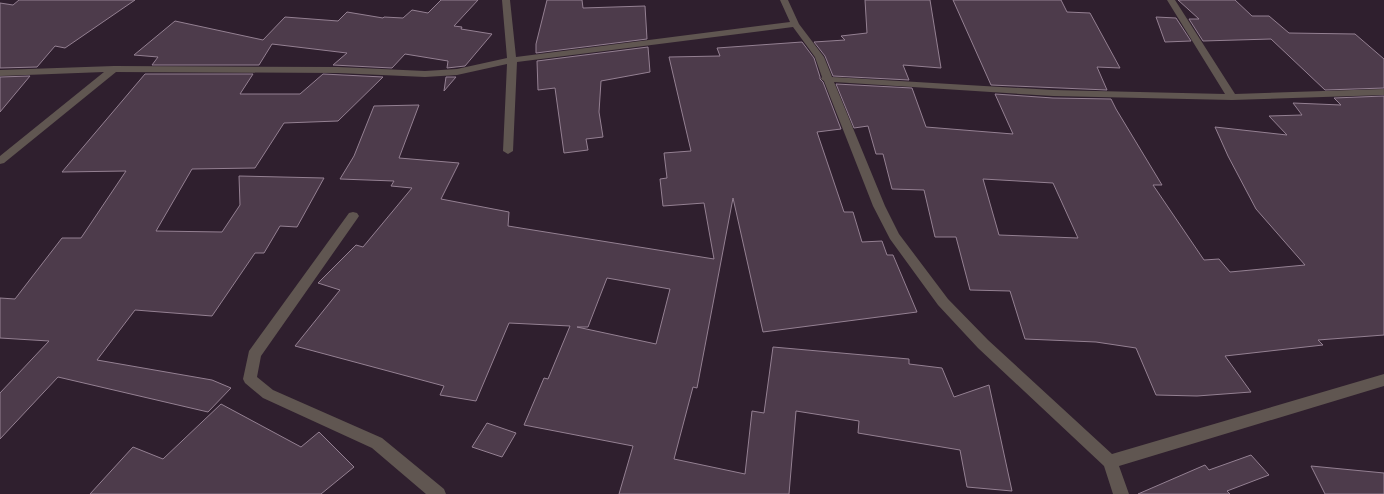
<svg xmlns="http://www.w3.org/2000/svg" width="1384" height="494" viewBox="0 0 1384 494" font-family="'Roboto Condensed',sans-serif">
  <rect width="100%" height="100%" fill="#2f1f2e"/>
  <path fill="#4d3b4b" stroke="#948092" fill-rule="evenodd" d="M19 0H135L65 48 55 46 37 67 0 68V3L13 5Z
    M441 0H478L454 26 462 27 461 29 492 34 465 66 447 68 448 61 405 54 392 68 333 65 347 53 272 44 259 65H152L158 57 134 55 175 21 263 40 285 17 338 21 347 12 383 18 384 17 403 18 412 10 428 13Z
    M547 0H582L583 8 645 6 647 39 536 53V44Z
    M865 0H930L941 68 903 65 909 80 833 76 825 56 814 42 845 40 841 36 867 33Z
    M953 0H1061L1067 12 1090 13 1120 68 1097 67 1107 90 991 85Z
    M1178 0H1235L1252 16H1269L1289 33 1355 34 1384 59V88L1325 90 1271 39 1203 41 1189 19H1199Z
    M1156 17 1176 18 1191 41 1165 42Z
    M802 42 814 58 820 77V79L823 82 841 129 817 132 844 212H853L862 242 882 241 887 255H893L917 312 763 332 733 198 697 388 693 387 674 459 745 474 752 411 764 413 773 347 909 359V364L942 368 954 397 989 385 1012 491 967 487 960 450 858 433 859 421 796 411 789 494H619L633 446 524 425 544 378 548 379 570 326 509 323 476 401 440 395 444 386 295 346 340 290 318 283 356 245 363 247 412 188 391 186 394 181 340 179 354 156 374 106 419 105 399 158 459 163 441 199 509 212 508 226 714 259 704 203 663 206 660 179 667 178 664 153 691 151 669 57 720 56 717 48ZM607 278 670 289 656 344 577 327H588Z
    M648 47 650 72 601 81 599 112 603 137 586 139 588 150 564 153 555 88 538 90 537 61Z
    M145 74H253L240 94H300L323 74 383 77 338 121 284 123 255 168 192 169 156 231 222 232 240 205 239 176 324 178 297 227 280 226 264 253H255L212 316 135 310 97 360 212 380 231 388 208 412 58 377 0 439V393L49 341 0 338V298L15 299 62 238H81L126 171 62 172Z
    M30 76 0 112V77Z
    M446 77H456L444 91Z
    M836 84 912 88 926 127 1013 134 995 94 1053 98 1111 99 1116 109 1162 185H1153L1204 260 1219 259 1230 272 1305 265 1256 209 1228 156 1215 127 1287 135 1269 116 1302 115 1293 103 1341 105 1334 98 1384 96V335L1318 340 1323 345 1225 356 1251 392 1197 396 1156 395 1136 348 1096 342 1025 339 1010 291 970 290 956 237H935L924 190 892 189 883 154H876L868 126 854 128ZM983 179 1053 183 1078 238 999 235Z
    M221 404 301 447 319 432 354 467 321 494H90L133 447 163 459Z
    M487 423 516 433 502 457 472 447Z
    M1251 455 1269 475 1227 491 1230 494H1138L1205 465 1209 470Z
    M1311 466 1384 473V494H1325Z"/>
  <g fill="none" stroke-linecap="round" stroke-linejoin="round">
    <path fill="#605651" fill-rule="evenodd" d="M502 0H510L516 57 790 22 780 0H788L799 24 824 57 832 77 1053 90 1225 94 1167 0H1175L1235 94 1384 89V95L1232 100 1053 96 834 82 885 206 899 234 948 299 988 340 1112 454 1384 374V386L1119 466 1129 494H1113L1104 466 978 348 938 305 890 239 873 206 824 81 821 79 822 77 815 57 793 27 517 62 513 151 508 154 503 151 507 64 457 75 425 77 338 73 116 72 4 163 0 164V156L104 72 0 76V70L114 66 338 67 425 71 457 69 507 58Z
      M353 212 357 213 359 216 357 219 261 356 257 377 273 390 382 438 444 489 446 494H426L372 448 263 398 245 383 243 379 249 351 349 213Z"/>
  </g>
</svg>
